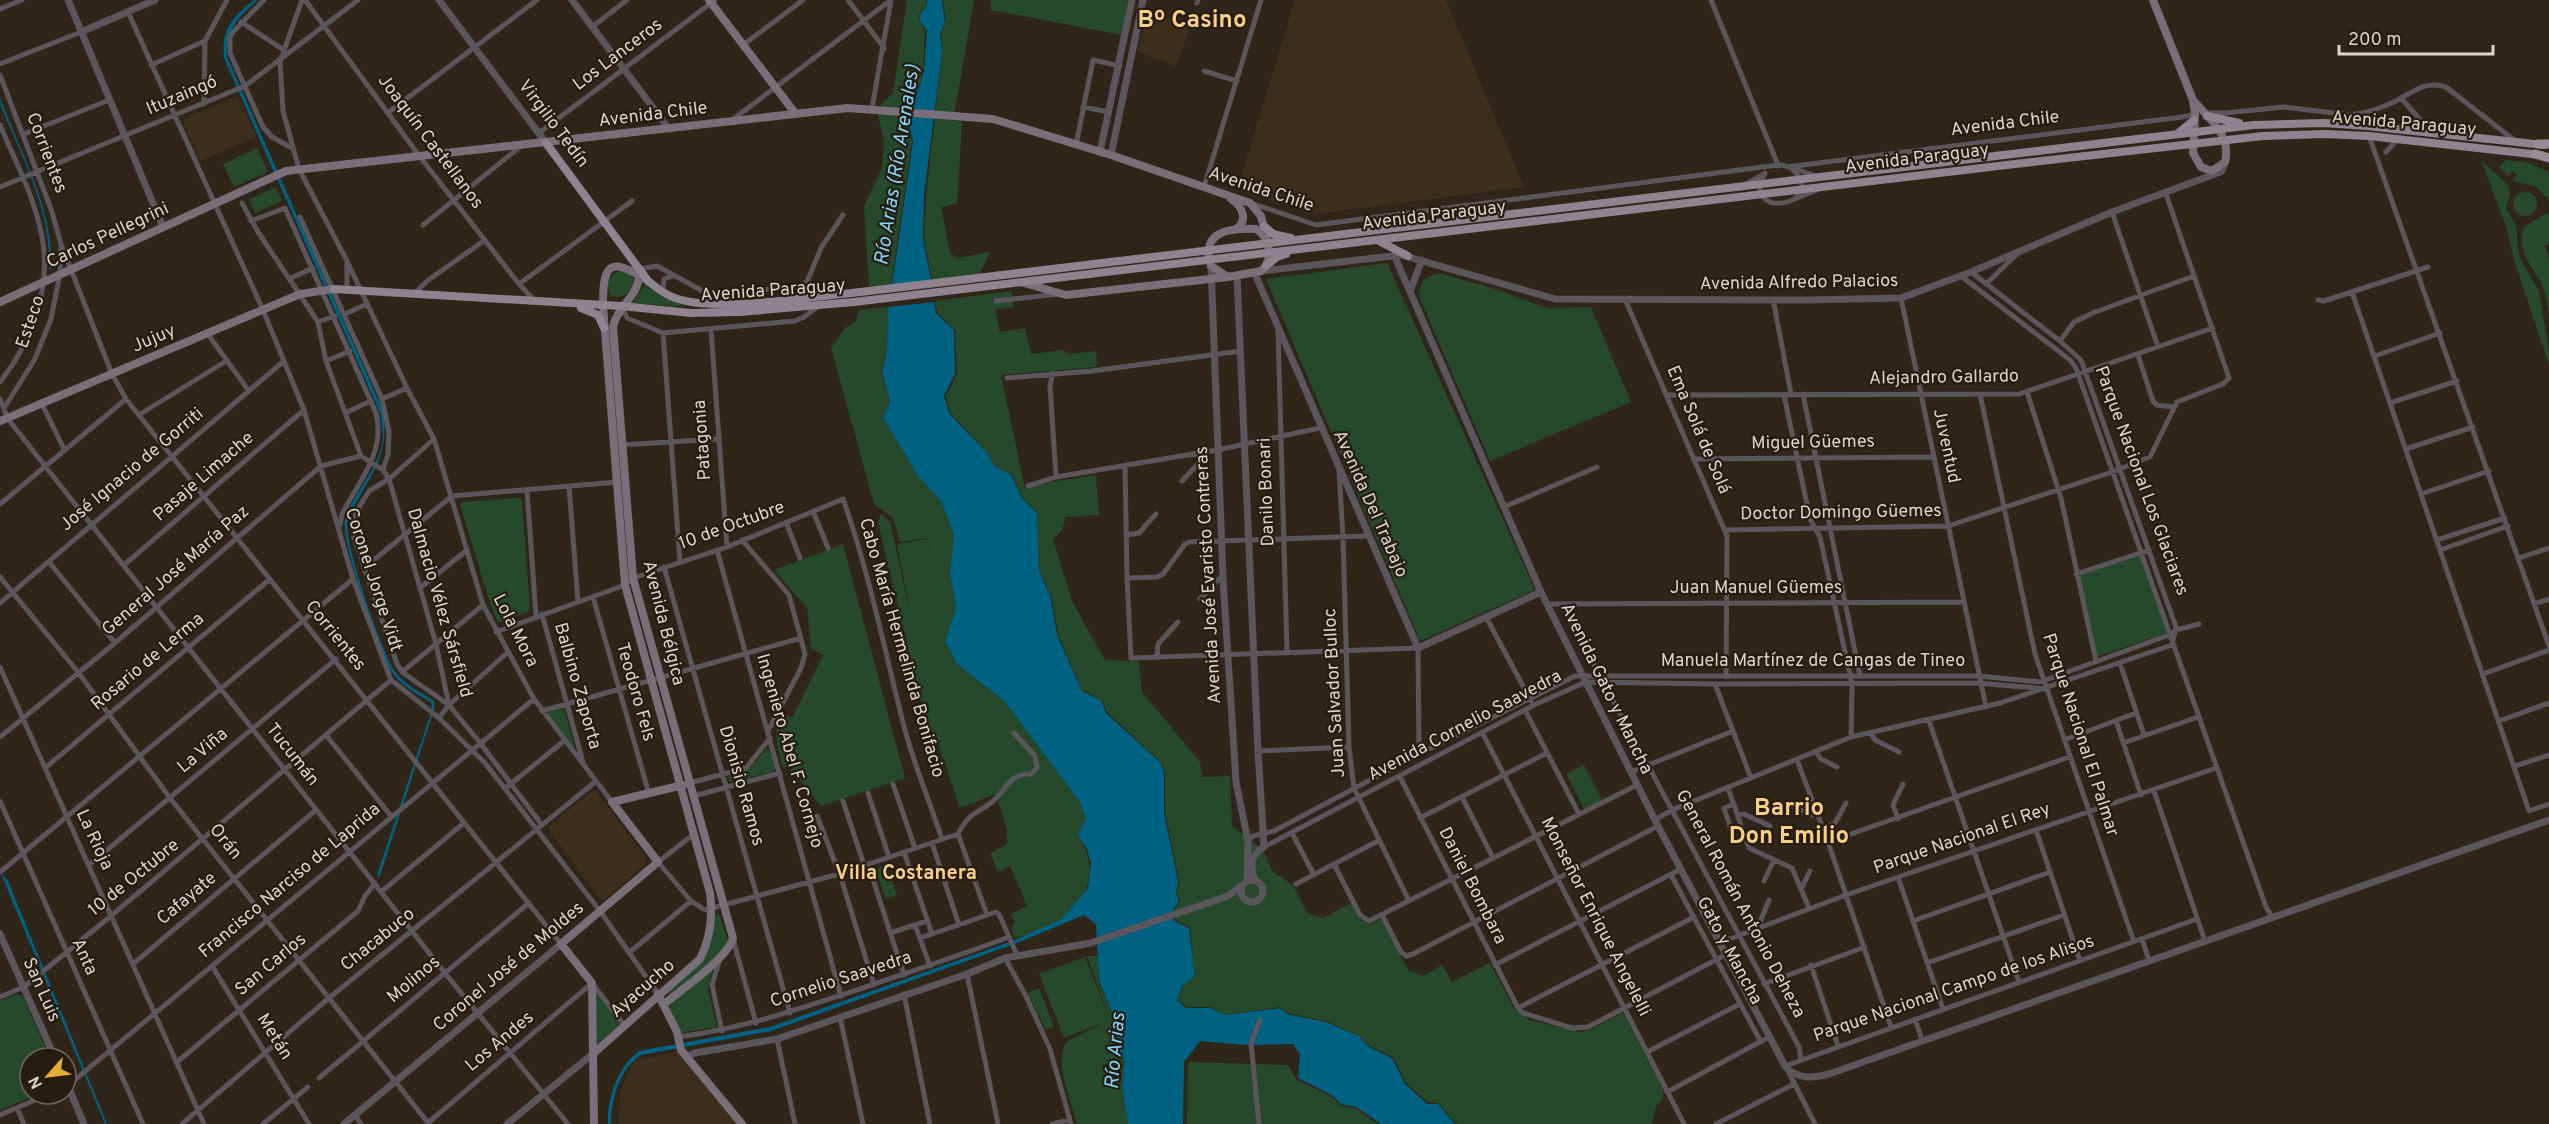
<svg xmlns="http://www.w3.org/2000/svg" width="2549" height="1124" viewBox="0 0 2549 1124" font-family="Overpass,sans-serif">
  <rect width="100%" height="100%" fill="#302519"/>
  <path fill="#3d2e1c" d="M1295 0H1446L1524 187 1315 214 1237 190Z
    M1147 12 1190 26 1176 66 1138 52Z
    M238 96 256 137 200 161 183 122 185 118Z
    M592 791H596L647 859 646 864 605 899H600L549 830V826Z
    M677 1051 683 1054 742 1124H619L620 1092 633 1061Z"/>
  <path fill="#26482b" d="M907 0H926V5L919 15 920 22 925 31 923 71 918 88 909 103V127L912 142 891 285 869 287 864 206 882 168 884 140 878 115 882 103 893 93Z
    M943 0H974L953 121H962L957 203 941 207 950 253 957 258 990 252 980 273 932 280 924 239 926 197 942 50 941 34 946 22Z
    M991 0H1128L1122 35 991 10Z
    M257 148 268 172 234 187 223 164Z
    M2481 160 2508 185 2510 192 2506 208 2516 226 2518 250 2522 262 2539 291 2549 351V365L2515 263 2507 229Z
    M2506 160 2526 162 2549 172V200L2535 186 2512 181 2517 175 2513 171 2508 176 2499 167Z
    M276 187 282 201 255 213 249 199Z
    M2513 204a12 12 0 1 1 24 0a12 12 0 1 1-24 0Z
    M2549 214V245L2545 246 2549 258V314C2547 304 2546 294 2542 285 2532 266 2516 251 2524 227L2543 215Z
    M1387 263 1535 590 1420 641 1266 279Z
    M621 271 631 274 634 279C632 292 623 301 610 295 605 283 610 274 621 271Z
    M1438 273 1489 287 1548 308 1591 307 1631 402 1490 461 1420 299 1419 290 1423 280Z
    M645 285 664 298 686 307 632 303Z
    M1011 291 1014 307 995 310 1000 332 1025 328 1031 354 1062 350 1069 354 1096 351 1097 367 1001 375 1025 489 1056 481 1096 475 1099 515 1066 517 1062 530 1053 540 1073 603 1105 660 1139 661 1142 692 1200 762 1202 777 1230 776 1232 826 1263 850 1273 872 1293 885 1307 913 1323 918 1351 903 1359 918 1370 925 1381 919 1408 970 1423 976 1442 965 1452 982 1490 963 1514 1009 1530 1020 1579 1032 1590 1030 1623 1012 1663 1089V1099L1656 1106 1652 1124H1457L1438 1103 1427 1102 1406 1083 1393 1057 1369 1046 1360 1036 1326 1021 1287 1013 1280 1007 1225 1015 1210 1007H1187L1177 999 1183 986 1195 976 1190 927 1176 920 1172 913 1180 901 1177 893 1179 881 1165 812V772L1161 762 1107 712 1102 700C1094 698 1091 692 1082 690L1058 634 1052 599 1039 569 1037 512 1022 497 1012 474 996 467 987 453 950 412 946 396 957 374 955 330 937 312 935 301Z
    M888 307 887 353 881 371 890 402 883 418 918 476 941 501 954 535 950 574 956 607 945 641 955 663 1006 703 1080 802 1086 819 1078 835C1098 868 1092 893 1063 918 1051 928 1029 933 1015 939L1011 928 1015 922 1011 914 1027 906 1010 866 998 872 990 853 1007 844V829L996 794 960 808 938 743 945 740 938 742 925 718 878 523 881 514 890 522 910 611 897 544 927 539 941 605 927 538 900 542 893 518 874 504 831 348 845 328 855 322 859 310Z
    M519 498 522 500 530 609 527 612 501 622 497 621 491 606 460 505 462 502Z
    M843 544 905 778 821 806 788 766 783 769C778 749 772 732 781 713L792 718 823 655 811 648 807 608 774 570Z
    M2139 554 2167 633 2096 657 2079 575Z
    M564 708 576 752 546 713Z
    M767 748 771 752 775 768 773 772 730 782 728 777 749 769Z
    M1584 765 1602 800 1584 809 1566 774Z
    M886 865 897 895 886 899 875 869Z
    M719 913 728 942 723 951 673 994H669L667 992 697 965 714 915Z
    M1087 956H1099L1098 980 1116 1023 1114 1050 1125 1061 1122 1087 1128 1124H1077C1071 1101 1054 1065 1066 1042L1103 1023 1064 1038 1039 974 1085 957 1110 1020Z
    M713 969 708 990 717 1027 681 1033 670 1008 672 1000Z
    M1039 988 1054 1027 1046 1030 1028 993Z
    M595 990 620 1024 597 1044Z
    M17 994 23 996 50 1058H30V1094H38L0 1110V1001Z
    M1188 1062 1288 1065 1297 1080 1331 1096 1341 1106 1355 1108 1378 1124H1187Z"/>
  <path fill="#006282" d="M254 0H258C238 18 226 28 227 57L384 413C387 449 379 464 361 494 356 503 349 513 347 523 345 546 381 650 394 670 403 684 420 692 434 701V710L379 878 377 875 432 710 431 702C417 694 401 686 392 672 379 653 340 539 345 520 353 491 381 468 383 437 383 430 381 422 381 415L224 58C221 30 232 17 254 0Z
    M927 0H942L945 23 940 34 942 50 924 196 923 239 931 280 892 285 913 142 910 127V104L919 88 924 71 927 31 920 21V15L927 5Z
    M0 97C20 154 54 207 51 269H49C52 211 22 158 1 106Z
    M934 302 936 313 954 330 955 374 944 396 949 413 987 453 995 467 1011 474 1022 498 1037 513 1039 570 1051 599 1057 635 1082 691 1101 700 1106 713 1160 762 1164 772V813L1178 881 1176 893 1179 901 1171 913 1175 921 1189 928 1195 976 1182 986 1177 1000 1186 1008H1210L1225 1015 1280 1008 1287 1014 1326 1022 1359 1036 1369 1047 1392 1058 1405 1084 1427 1104H1438L1455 1124H1381L1356 1107 1341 1104 1333 1096 1298 1078 1300 1054 1293 1044 1245 1045 1200 1041 1184 1062 1183 1124H1128L1122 1087 1125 1061 1114 1050 1116 1023 1099 980 1096 924 1084 915 1017 943 771 1031 641 1055C620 1068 611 1099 611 1124H608C607 1097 618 1067 639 1051L770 1027 1015 940 1062 919 1088 888 1091 863 1087 849 1078 835 1086 819 1080 802 1006 703 956 663 945 641 956 607 950 574 954 535 941 501 918 476 883 418 890 402 882 371 887 353 888 307Z
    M0 871 8 881 107 1124H105Z"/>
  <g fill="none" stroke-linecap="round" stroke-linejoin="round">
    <path stroke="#5b565c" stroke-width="5" d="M264 0 234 31 230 37V53L263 127 272 137 292 148
      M302 0 280 62 283 111 299 169 347 261 407 388 434 439 483 605 534 699 612 802
      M305 0 420 157 519 284 535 301
      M848 0 884 48
      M1197 3 1198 0
      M0 9 22 0
      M128 12 263 310 304 410 353 579 391 680 439 718 485 763 600 911 658 994
      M241 22 284 50
      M592 27 627 0
      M743 45 803 0
      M0 64 81 32
      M151 65 205 41
      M1204 71 1237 81
      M0 75 51 209 61 244 60 274 51 319 35 359 4 408
      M2401 98 2431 132
      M204 104 205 41 227 0
      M1083 107 1109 112
      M872 108 891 0
      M389 112 537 0
      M2205 113H2225L2284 107 2350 115C2366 113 2382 108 2396 101 2413 92 2426 80 2446 87L2514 140
      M732 120 891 0
      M0 125C15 161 35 198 42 237 52 288 31 343 0 382
      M539 133 715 0
      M24 134 109 100
      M2369 136 2549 646
      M1076 145 1093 60 1120 66
      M2386 152 2397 140
      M1776 166 1783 165 1816 176
      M1787 167 2182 117 2196 114
      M1765 173C1739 221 1831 206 1792 169
      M1746 184 1764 174
      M0 187 245 86 358 0
      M1204 187 1261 0
      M1795 199 1817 190
      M242 203 258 232 318 322 326 361 361 456
      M1251 203 1316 225 1778 165 1711 0
      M2112 212 2158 347
      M300 217 382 399 389 432 388 455 383 469
      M251 221 285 208 376 413C386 451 359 481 342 514L340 525
      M423 225 521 146
      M61 244 112 374 126 399 561 944
      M639 269 657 266 708 294 798 287 807 282 821 248 843 215
      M1971 272 2060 341 2081 360 2176 627 2172 644
      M1961 276 2070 360 2076 368 2266 907 2272 917
      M291 278 313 268
      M519 284 632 201
      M1986 284 2017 254
      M347 288V263
      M663 291 664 279 673 276
      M2352 292 2529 811 2549 804
      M415 293 427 281 485 240
      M1901 298 1986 707
      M1625 299 1727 536 1726 677
      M1773 299 1791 394
      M2318 300 2324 301 2428 267
      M996 301 1059 294
      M622 307 627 318 663 333 795 321 804 317 817 307
      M345 314 367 304
      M318 322 335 316
      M711 330 727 547
      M1278 331 1287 652
      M207 333 249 391
      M663 333 680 562
      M2060 341 2074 322 2095 312 2194 276
      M2138 355 2153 401 2157 405 2173 407
      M2375 356 2440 333
      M326 361 350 351
      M1053 373 1050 386 1056 477
      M1007 378 1092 371 1241 351
      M2027 392 2061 498 2096 661
      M1803 394 1860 676
      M1980 394 2035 654 2134 942
      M1666 395 2019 394 2213 328
      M1784 395 1810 519 1820 537 1852 684 1851 737
      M0 399 8 419 445 973 568 1124
      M382 399 407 388
      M2390 403 2457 381
      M42 404 64 449
      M347 412 371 401
      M139 415 226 361
      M434 439 389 479 369 491 356 512 354 521V537L397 664 402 672 449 705
      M621 445 718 439
      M2406 449 2473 427
      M1693 459 1933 457
      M1125 465 1127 578 1131 658 1418 648 1419 754
      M1339 470 1343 537 1349 747 1354 788 1409 901
      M1182 481 1199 463V453
      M569 486 578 602
      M1028 486 1056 477 1217 450 1320 428
      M527 490 536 616
      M2421 494 2489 471
      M0 504 126 399
      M1504 507 1597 467
      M813 511 828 548
      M786 522 800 558
      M1725 530 1948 526 2112 472 2150 457 2177 402 2223 384 2229 378 2165 191
      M1126 535 1139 533 1156 514
      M742 540 789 595 805 654 801 668 768 731
      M2437 540 2505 518
      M717 550 841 996
      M2440 550 2508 526
      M2519 558 2549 548
      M49 562 115 643
      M124 565 304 410
      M664 567 790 1013
      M364 568 452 496 618 482
      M2076 574 2149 550
      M0 577 78 672 170 798 429 1124
      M1127 578 1157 577 1163 574 1185 544 1190 542 1368 536
      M420 588 467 550
      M593 597 649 794
      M1200 599 1220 578H1223
      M0 603 284 361
      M1547 604 1964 602
      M2534 604 2549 599
      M1567 605 1569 618 1799 1047 1801 1059
      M542 614 583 762
      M1486 617 1531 701
      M496 632 625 585 633 578 727 547 843 499C870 575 885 653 905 730 915 767 930 803 942 839
      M1157 657 1158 644 1178 622
      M2120 663 2144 735
      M0 667 204 1124
      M402 672 483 605
      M2483 674 2549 650
      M1715 684 1751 778
      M1525 710 1579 814
      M542 711 801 638
      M439 718 449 705 507 653
      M1929 721 2019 982
      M2116 721 2141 795
      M2499 721 2549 703
      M1482 732 1684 1124
      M1871 733 1875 740 1899 752
      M326 735 391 816
      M0 737 115 643 321 466 361 456 383 470 389 479 436 644 449 705 481 744 542 825
      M2064 740 2136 713
      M2123 743 2198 717
      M1258 751 1349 747
      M1816 752 1821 759 1837 767
      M1797 760 1828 842 1891 1027
      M2515 766 2549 755
      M45 768 270 579
      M1631 772 1733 731
      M1400 777 1518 1008 1523 1013 1572 1028 1588 1027 1725 955
      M690 783 746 768 770 738
      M893 784 915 848
      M508 786 564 741
      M1728 788 1749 848 1792 868 1809 908
      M2154 791 2205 941
      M868 793 889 857
      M694 796 780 773
      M1462 797 1493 858
      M0 801 143 1124
      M843 801 864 865
      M1787 803 1812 815 1818 813
      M1737 815 1744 814 1770 826
      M817 816 841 878 874 985
      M1420 818 1547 753
      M1898 819 1893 805 1903 784
      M1655 820 1672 810 1851 737 2000 703 2172 645
      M1823 828 1835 823 1846 803
      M2036 830 2080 961
      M1292 833 1314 875
      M694 834 658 862 691 901 705 910 839 874 958 834
      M958 834C969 812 976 815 993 801 1007 789 1010 773 1031 774L1037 768 1035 756 1014 733
      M958 834 987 915
      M1733 835 1724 808 1734 804
      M1248 841 1253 836 1274 831 1419 754 1575 676H1979L2040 682 2169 635 2176 630 2199 624
      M1828 842 2069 757
      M932 843 959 925
      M1264 847 1534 705 1586 682 1715 684 1978 683 2047 689
      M904 852 932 934
      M868 864 904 975
      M1334 864 1360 915 1369 921 1637 785
      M89 865 336 659
      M0 872 353 579
      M1671 875 1761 1042
      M1898 877 1943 1009
      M1764 881 1774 860
      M1296 884 1378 841
      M1801 889 1810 871
      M382 891 464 823
      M1382 915 1401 952 1406 956 1413 954 1658 826
      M1913 921 2050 872
      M915 925 930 966
      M1758 927 1769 900
      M890 933 927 921
      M920 938 996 912 999 914 1017 955
      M733 939 756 1023
      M2142 939 2149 960
      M1719 943 1846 895 2216 768
      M630 952 691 901
      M720 958 712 985 722 1031
      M1005 958 1027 998 1050 1049 1071 1124
      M1927 963 2064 915
      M133 964 316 810
      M1495 965 1681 869
      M1811 965 1838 1046
      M212 966 309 1124
      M967 974 998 1124
      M1764 984 1865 947
      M904 994 930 1124
      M0 997 24 987 112 915 391 680
      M1518 1008 1694 917
      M840 1017 863 1124
      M1915 1019 1922 1040
      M678 1037C745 1028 799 1009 863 988 912 971 961 955 1009 937
      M777 1039 795 1124
      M1647 1052 1740 1004
      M177 1062 358 911 365 896 375 883
      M1785 1066 2197 919
      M1787 1069 1815 1124
      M319 1078 529 903
      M66 1087 534 699
      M1667 1092 1769 1037
      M17 1108 24 1124
      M0 1115 49 1094
      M355 1115 361 1124
      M428 1123 592 983 624 1025
      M182 1124 329 998 595 782
      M263 1124 308 1087
      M1052 1124 1070 1120
      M1259 1124 1251 1043 1260 1020
      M1716 1124 1794 1084"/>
    <path stroke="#5b565c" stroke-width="7" d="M68 0 163 227
      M439 0 546 143
      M572 0 669 129
      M81 32 155 0
      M1100 152 1132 0
      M1111 155 1143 0
      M1394 255 1541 592 1658 826 1785 1066C1797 1080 1813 1078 1829 1074L2549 820
      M1211 266 1223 578 1236 782 1248 841 1247 881
      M1261 271 1401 255 1555 299 1805 300 1901 298 1971 272 2112 212 2215 174 2222 171 2225 162
      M1255 274 1418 648 1541 592
      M1237 276 1258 751 1264 847C1249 856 1251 863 1254 880
      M1410 291 1422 260
      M1241 891a11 11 0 1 1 22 0a11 11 0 1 1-22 0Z
      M0 934 55 1058
      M686 1057 695 1053 777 1039 967 974 1005 958 1091 943 1228 896 1241 886
      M66 1082 84 1124
      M344 1124 561 944
      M507 1124 595 1052"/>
    <path stroke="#786f79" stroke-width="8" d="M709 0 795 113
      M2153 0 2193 100 2195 114 2193 153 2201 167 2212 171 2225 162C2232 135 2208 118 2193 100
      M1231 199C1242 206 1249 220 1236 229
      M1256 229C1270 238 1274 259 1261 271L1228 277 1211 266C1200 231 1229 228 1256 229Z
      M639 274C640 295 617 306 613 327L633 578 733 938C728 958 681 990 664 1004
      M1024 283 1066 295 1228 277
      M0 302 286 171 848 108 993 119 1111 155 1250 203 1261 216 1267 240
      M0 421 300 294 334 289
      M658 994 677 1032 681 1050 742 1124
      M595 1052 700 959C710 939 713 915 710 893L625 585 603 306C603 266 608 255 645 279
      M594 1124 592 983 561 944 658 862 612 802 683 785"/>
    <path stroke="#8e838f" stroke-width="8" d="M2207 116 2239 123
      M2178 133 2194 120
      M546 143 648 281C657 288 665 295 675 298 717 313 806 297 852 293L2254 125 2324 123 2367 126 2544 145
      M1264 226 1273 234 1291 238
      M1377 240 1408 256
      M1266 266 1277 257 1286 254
      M334 289 621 306 691 313 740 312 854 302 2015 164 2263 136 2325 134 2369 136 2541 155
      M581 308 598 315 604 328"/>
    <path stroke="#988c99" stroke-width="9" d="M2538 144H2549
      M2535 154 2549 158"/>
  </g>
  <g text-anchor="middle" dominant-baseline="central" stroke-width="4.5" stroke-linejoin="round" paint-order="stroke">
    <g font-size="18" fill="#dcd5ce" stroke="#261c10">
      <text transform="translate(618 55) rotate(-37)">Los Lanceros</text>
      <text transform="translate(182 96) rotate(-23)">Ituzaingó</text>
      <text transform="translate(653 115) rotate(-7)">Avenida Chile</text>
      <text transform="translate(553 124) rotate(53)">Virgilio Tedín</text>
      <text transform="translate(2005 124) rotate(-7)">Avenida Chile</text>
      <text transform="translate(2404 124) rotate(5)">Avenida Paraguay</text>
      <text transform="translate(430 142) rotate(53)">Joaquín Castellanos</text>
      <text transform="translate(46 153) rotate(69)">Corrientes</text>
      <text transform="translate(1917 159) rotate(-7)">Avenida Paraguay</text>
      <text transform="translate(1261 190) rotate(18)">Avenida Chile</text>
      <text transform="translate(1434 216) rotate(-7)">Avenida Paraguay</text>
      <text transform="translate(108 236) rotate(-25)">Carlos Pellegrini</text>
      <text transform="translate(1799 283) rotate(-1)">Avenida Alfredo Palacios</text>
      <text transform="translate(773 291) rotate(-4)">Avenida Paraguay</text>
      <text transform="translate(31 322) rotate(-71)">Esteco</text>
      <text transform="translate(154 339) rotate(-23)">Jujuy</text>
      <text transform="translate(1944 378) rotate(-1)">Alejandro Gallardo</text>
      <text transform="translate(1698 430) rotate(67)">Ema Solá de Solá</text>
      <text transform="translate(703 440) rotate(-94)">Patagonia</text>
      <text transform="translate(1813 443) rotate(-1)">Miguel Güemes</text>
      <text transform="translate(1946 446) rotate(78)">Juventud</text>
      <text transform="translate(132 470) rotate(-40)">José Ignacio de Gorriti</text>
      <text transform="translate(204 477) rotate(-41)">Pasaje Limache</text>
      <text transform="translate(2141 481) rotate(70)">Parque Nacional Los Glaciares</text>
      <text transform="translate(1267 492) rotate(-92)">Danilo Bonari</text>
      <text transform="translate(1370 504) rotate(66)">Avenida Del Trabajo</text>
      <text transform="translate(1841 513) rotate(-1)">Doctor Domingo Güemes</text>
      <text transform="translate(732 526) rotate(-20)">10 de Octubre</text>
      <text transform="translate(176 571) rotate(-41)">General José María Paz</text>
      <text transform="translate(1209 575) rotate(-93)">Avenida José Evaristo Contreras</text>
      <text transform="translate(373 580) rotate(72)">Coronel Jorge Vidt</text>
      <text x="1756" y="588">Juan Manuel Güemes</text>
      <text transform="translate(439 603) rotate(74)">Dalmacio Vélez Sársfield</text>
      <text transform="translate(663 623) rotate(76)">Avenida Bélgica</text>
      <text transform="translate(515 631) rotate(63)">Lola Mora</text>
      <text transform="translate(335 636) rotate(51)">Corrientes</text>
      <text transform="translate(901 648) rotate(74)">Cabo María Hermelinda Bonifacio</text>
      <text x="1813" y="661">Manuela Martínez de Cangas de Tineo</text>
      <text transform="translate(148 662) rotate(-40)">Rosario de Lerma</text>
      <text transform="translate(577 686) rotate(74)">Balbino Zaporta</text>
      <text transform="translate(1606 689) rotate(64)">Avenida Gato y Mancha</text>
      <text transform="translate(635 692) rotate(74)">Teodoro Fels</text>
      <text transform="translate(1335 693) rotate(-93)">Juan Salvador Bulloc</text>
      <text transform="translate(1465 726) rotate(-28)">Avenida Cornelio Saavedra</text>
      <text transform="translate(2080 735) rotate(72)">Parque Nacional El Palmar</text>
      <text transform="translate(203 751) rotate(-40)">La Viña</text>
      <text transform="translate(789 751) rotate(74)">Ingeniero Abel F. Cornejo</text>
      <text transform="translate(292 755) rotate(52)">Tucumán</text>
      <text transform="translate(741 786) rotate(74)">Dionisio Ramos</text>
      <text transform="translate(1962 839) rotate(-19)">Parque Nacional El Rey</text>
      <text transform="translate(94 840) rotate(65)">La Rioja</text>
      <text transform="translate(225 842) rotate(51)">Orán</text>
      <text transform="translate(134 878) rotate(-39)">10 de Octubre</text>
      <text transform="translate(290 881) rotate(-40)">Francisco Narciso de Laprida</text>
      <text transform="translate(1472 886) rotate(63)">Daniel Bombara</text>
      <text transform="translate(187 899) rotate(-40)">Cafayate</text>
      <text transform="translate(1740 904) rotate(62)">General Román Antonio Deheza</text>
      <text transform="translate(1595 917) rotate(63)">Monseñor Enrique Angelelli</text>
      <text transform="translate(378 940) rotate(-39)">Chacabuco</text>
      <text transform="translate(1729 951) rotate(62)">Gato y Mancha</text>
      <text transform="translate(84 957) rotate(66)">Anta</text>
      <text transform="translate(271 965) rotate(-40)">San Carlos</text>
      <text transform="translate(509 967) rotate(-40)">Coronel José de Moldes</text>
      <text transform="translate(414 980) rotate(-40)">Molinos</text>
      <text transform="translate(841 980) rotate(-18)">Cornelio Saavedra</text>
      <text transform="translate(643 989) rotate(-41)">Ayacucho</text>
      <text transform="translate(1954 989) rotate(-19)">Parque Nacional Campo de los Alisos</text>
      <text transform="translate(41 990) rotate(66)">San Luis</text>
      <text transform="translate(274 1037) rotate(58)">Metán</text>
      <text transform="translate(500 1042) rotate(-40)">Los Andes</text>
    </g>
    <g font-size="20" font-style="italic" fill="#83d7fd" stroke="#261c10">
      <text transform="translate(898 165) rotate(-81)">Río Arias (Río Arenales)</text>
      <text transform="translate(1116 1051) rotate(-85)">Río Arias</text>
    </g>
    <g font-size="20" font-weight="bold" fill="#f7cf88" stroke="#261c10">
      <text x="906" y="874">Villa Costanera</text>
    </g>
    <g font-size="24" font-weight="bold" fill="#f7cf88" stroke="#261c10">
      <text x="1192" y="21">Bº Casino</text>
      <text x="1789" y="809">Barrio<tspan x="1789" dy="28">Don Emilio</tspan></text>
    </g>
  </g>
  <g transform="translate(48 1076) rotate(242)"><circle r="28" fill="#261c10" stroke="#6f665c" stroke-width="1.5"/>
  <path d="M0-4.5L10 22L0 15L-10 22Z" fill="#e6ac36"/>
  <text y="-9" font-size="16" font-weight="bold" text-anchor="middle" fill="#dcd5ce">N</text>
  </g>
  <path d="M2339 45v9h154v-9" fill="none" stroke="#dcd5ce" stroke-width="3"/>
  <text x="2348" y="45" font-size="18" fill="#dcd5ce" stroke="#261c10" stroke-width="4.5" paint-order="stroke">200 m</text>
</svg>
